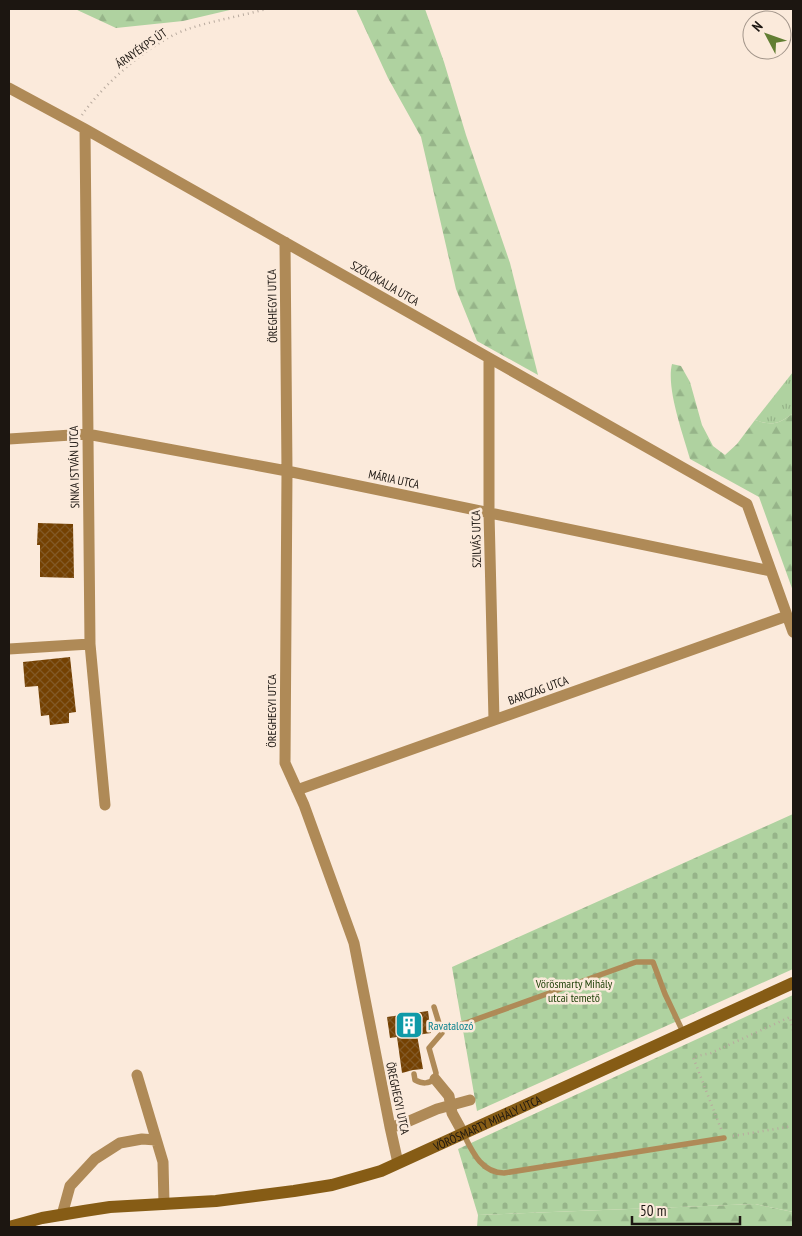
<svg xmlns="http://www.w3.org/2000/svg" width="802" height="1236" viewBox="0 0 802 1236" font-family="'PT Sans Narrow',sans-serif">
  <defs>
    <pattern id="grass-tufts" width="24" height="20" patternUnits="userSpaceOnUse" patternTransform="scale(1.25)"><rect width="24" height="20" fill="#afd2a0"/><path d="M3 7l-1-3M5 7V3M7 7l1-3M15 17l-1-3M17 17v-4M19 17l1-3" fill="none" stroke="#96b489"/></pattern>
    <pattern id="forest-firs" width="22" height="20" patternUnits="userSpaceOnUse" patternTransform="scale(1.25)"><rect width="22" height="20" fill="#afd2a0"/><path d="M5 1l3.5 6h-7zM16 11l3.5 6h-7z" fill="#96b489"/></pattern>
    <pattern id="cemetery-stones" width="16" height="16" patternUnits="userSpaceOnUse" patternTransform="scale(1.25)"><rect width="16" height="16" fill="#afd2a0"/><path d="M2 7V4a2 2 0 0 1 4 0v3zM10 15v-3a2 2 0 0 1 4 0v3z" fill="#96b489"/></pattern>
    <pattern id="building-cross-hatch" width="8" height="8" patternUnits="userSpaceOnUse" patternTransform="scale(1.25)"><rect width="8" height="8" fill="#744102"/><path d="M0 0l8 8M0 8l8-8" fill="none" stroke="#825926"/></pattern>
  </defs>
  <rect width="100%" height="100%" fill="#fbeadb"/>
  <path fill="url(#grass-tufts)" d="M793 372V413C780 424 771 426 755 420Z"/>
  <path fill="url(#forest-firs)" d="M75 9H234L183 21 116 28Z
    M356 9H425L444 62 466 135 510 263 538 375 477 341 456 289 421 137 388 78Z
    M672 364 681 366 690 382 702 425 713 446 725 455 737 444 755 420C771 426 780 424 793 413V591L759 497 690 459C683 434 666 388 672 364Z
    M755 1204 793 1212V1227H477L478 1215Z"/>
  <path fill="url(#cemetery-stones)" d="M793 814V969L477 1111 452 967Z
    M793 995V1212L755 1204 478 1215 458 1149Z"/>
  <path fill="url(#building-cross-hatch)" d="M38 523 73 524 74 578 40 577V545H37Z
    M70 657 76 712 69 713V723L50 725 49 715 41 716 38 686 25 687 23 662Z
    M428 1011 431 1033 417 1035 423 1069 413 1070 402 1073 397 1037 390 1038 387 1017Z"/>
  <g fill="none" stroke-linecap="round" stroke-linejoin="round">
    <path stroke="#b8aa9e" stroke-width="2.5" stroke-dasharray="1 4" stroke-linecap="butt" d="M82 115C104 83 154 39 191 28 216 20 241 16 266 9
      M721 1129 693 1057 711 1053 790 1017 793 1031
      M733 1136 793 1126"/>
    <path stroke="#af8a57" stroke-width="5.5" d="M440 1029 466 1023 636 962H653L665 994 683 1032
      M414 1074 415 1080C423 1084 428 1084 435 1079L436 1073 429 1048 442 1033 434 1007
      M463 1133C472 1151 481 1173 504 1173L724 1138"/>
    <path stroke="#af8a57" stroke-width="11" d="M9 88 85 129 747 504 793 632
      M85 129 90 644 105 805
      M285 242 287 471 285 763 304 805 354 943 390 1127 398 1163
      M489 358V513L494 720
      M9 439 87 434 287 471 771 571
      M9 649 90 644
      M297 790 787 616
      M137 1075 163 1162 164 1204
      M435 1079 449 1096 452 1113 463 1133
      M390 1127 400 1125 437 1109 470 1100
      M62 1215 70 1186 95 1159 120 1143 142 1139 156 1140"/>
    <path stroke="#865c15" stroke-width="12" id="s1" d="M9 1227 42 1218 84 1211 110 1207 216 1201 294 1191 332 1185 381 1171 793 983"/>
  </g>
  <defs>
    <g id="building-square" transform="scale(1.4375)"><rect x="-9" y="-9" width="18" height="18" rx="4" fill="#0f9aa8" stroke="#fbeadb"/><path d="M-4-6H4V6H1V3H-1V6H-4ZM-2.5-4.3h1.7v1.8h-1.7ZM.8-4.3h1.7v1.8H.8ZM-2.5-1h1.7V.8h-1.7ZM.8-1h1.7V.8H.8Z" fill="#fff"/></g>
  </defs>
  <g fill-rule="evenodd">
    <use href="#building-square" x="409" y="1025"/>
  </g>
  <g text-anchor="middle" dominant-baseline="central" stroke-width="5" stroke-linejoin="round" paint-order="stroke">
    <g font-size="12" fill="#1c1611" stroke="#fbeadb">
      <text transform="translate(141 48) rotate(-35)">ÁRNYÉKPS ÚT</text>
      <text transform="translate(385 283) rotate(30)">SZŐLŐKALJA UTCA</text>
      <text transform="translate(272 306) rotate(-91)">ÖREGHEGYI UTCA</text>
      <text transform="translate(74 467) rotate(-91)">SINKA ISTVÁN UTCA</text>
      <text transform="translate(394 479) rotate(12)">MÁRIA UTCA</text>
      <text transform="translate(476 539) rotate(-91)">SZILVÁS UTCA</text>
      <text transform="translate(538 690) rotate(-20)">BARCZAG UTCA</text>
      <text transform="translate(271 711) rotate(-90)">ÖREGHEGYI UTCA</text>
      <text transform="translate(398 1098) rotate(78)">ÖREGHEGYI UTCA</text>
      <text stroke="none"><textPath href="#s1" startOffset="494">VÖRÖSMARTY MIHÁLY UTCA</textPath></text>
    </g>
    <g font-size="12" fill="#1c3f06" stroke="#fbeadb">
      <text x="574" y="983">Vörösmarty Mihály<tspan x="574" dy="14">utcai temető</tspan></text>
    </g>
    <g font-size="12" fill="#0d838f" stroke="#fbeadb" text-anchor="start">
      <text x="428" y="1025">Ravatalozó</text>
    </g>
  </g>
  <rect width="802" height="1236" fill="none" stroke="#1c1611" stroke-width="20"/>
  <g transform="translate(767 35) rotate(311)"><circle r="24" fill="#fbeadb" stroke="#a2958a"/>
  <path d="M0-4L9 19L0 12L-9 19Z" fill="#627e33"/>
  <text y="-8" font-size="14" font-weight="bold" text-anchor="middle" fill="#1c1611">N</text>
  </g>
  <path d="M632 1216v8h108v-8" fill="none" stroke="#1c1611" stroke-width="2.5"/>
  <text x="640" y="1216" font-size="15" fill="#1c1611" stroke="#fbeadb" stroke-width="4" paint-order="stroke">50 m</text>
</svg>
